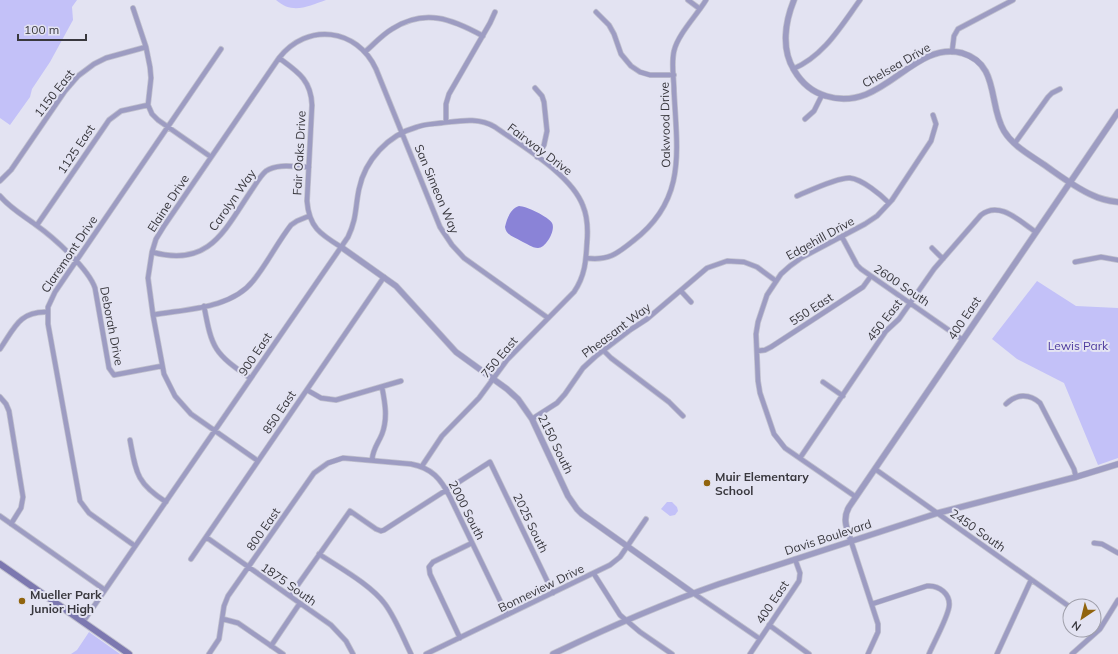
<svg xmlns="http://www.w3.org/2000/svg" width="1118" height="654" viewBox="0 0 1118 654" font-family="Mulish,sans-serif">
  <rect width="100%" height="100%" fill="#e3e3f2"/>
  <path fill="#c3c1f8" d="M0 0H77L72 7 73 20 50 62 32 89 30 97 10 125 0 118Z
    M276 0H326C308 6 293 15 276 0Z
    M1037 281 1076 306 1118 308V458L1098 465 1064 383 1017 359 992 339Z
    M667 502H672L677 507 678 511 675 515 670 516 661 509Z
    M89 632 120 654H71L77 650Z"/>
  <path fill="#8a83d7" d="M519 206C526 206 549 217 552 223 556 230 546 248 538 248 532 248 526 243 521 241 514 237 506 235 505 227 507 219 510 209 519 206Z"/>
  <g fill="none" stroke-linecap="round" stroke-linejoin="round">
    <g stroke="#c1c1ce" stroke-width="6">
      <path id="minor" d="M688 0 700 9
        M133 8 146 47 150 67 151 78 148 105 152 114 158 120 211 157
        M596 12 609 25 614 34 621 54 631 66 640 72 650 75H674
        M366 51C374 44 382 35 392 29 425 8 452 19 483 36
        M952 52 954 36 958 29 1013 0
        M279 58C298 72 311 80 312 105L307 201C309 227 320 234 341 247
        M793 69C824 56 841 26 860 0
        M535 88 542 96 544 102 547 131 544 145 537 157
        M805 119 814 111 822 95
        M446 122V104L449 94 490 23 495 12
        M1015 143 1048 97 1052 93 1060 89
        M0 181 11 170 65 91 78 76 94 64 106 58 146 47
        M0 196C10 208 24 216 36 225 53 237 88 268 95 288L109 368 114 375 162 366
        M797 196C809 191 838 177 850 178 862 179 881 195 889 203
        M37 225 109 120 121 111 148 105
        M842 237 857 265 861 269 963 340
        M932 248 943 259
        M152 252C209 268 224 231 251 191 256 184 260 176 266 171 278 163 295 167 309 167
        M586 258C608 261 617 254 633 241 687 200 677 151 674 91 674 78 671 64 674 51 678 34 697 15 706 0
        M1075 262 1101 257 1118 260
        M681 291 691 302
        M204 306C212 349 214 353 250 378
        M153 315C185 309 231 309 253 281 267 264 277 243 291 225L297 221 309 216
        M0 349C14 329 19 311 47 312
        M603 350 611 358 669 402 683 416
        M757 351 765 350 771 347 863 287 871 276
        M823 382 843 396
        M307 390 321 398 336 400 401 381
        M0 397 6 404 9 411 23 497 21 508 11 524
        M1006 404C1016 394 1029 393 1040 403L1074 469 1076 477
        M532 419 557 403 565 394 583 368 596 356 630 330 647 319 707 268 727 261 744 262 757 267 776 281
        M130 440C136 472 136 483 166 502
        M800 458 886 331 899 319 934 269 981 215C1000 200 1020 222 1036 232
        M372 460C373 448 378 444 382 434 388 418 385 403 382 387
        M258 461 191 414 175 396 164 374 153 315 148 278 152 252 156 239 164 226 279 58C307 22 357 28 376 69L440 227 452 245 464 258 548 318
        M875 469 1070 607
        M856 497 785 448 774 434 760 393 758 381 756 334 758 322 767 295 781 274 790 266 801 258 865 224 877 216 892 200 931 141 936 124 933 115
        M0 516 105 590
        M206 537 331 625 346 641 353 654
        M851 541 878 624V632L868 654
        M1094 543 1102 544 1118 553
        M135 546 89 513 80 501 48 324V307L55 292 221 49
        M319 554C340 568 371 585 385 604 396 619 403 638 411 654
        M191 559 384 277
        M594 574 620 615 640 632 672 654
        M693 593 760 639
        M290 596 350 511 376 529 381 531 384 530 490 462 553 593
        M872 604 927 586C939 585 951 594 949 607 947 619 934 642 929 654
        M223 619 238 623 283 654
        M83 622 348 237C357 218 355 208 359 189 365 160 388 135 417 127 424 124 433 124 441 123 460 121 478 117 495 127 522 146 572 175 583 206 588 218 588 230 587 242 586 261 585 276 574 292L507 360 479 398 442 436 422 466
        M1094 624 1100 628
        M769 625 809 654
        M460 638 430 574 429 567 433 562 472 543
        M271 646 300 603
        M209 654 219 639 224 606 228 596 314 473 328 463 343 458 411 464C432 468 441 479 450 497L507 615
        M426 654 610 565 620 557 646 519
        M750 654 799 581 800 573 795 559
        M997 654 1031 580
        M1072 654 1100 629 1118 600"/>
    </g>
    <g stroke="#c1c1ce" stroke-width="7">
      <path id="tertiary" d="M794 0C785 22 781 49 794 70 801 82 812 92 826 96 883 114 912 40 962 53 1000 64 988 105 1004 131 1013 146 1030 155 1043 164 1059 175 1074 187 1092 195 1100 199 1109 201 1118 202
        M341 247 396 286 456 352 507 389 518 399 532 419 568 496 577 509 582 514 693 593
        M851 541C847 529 842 519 849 507L1118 112
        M553 654C607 628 662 604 719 584L938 513 1076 477 1118 464"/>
    </g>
    <g stroke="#c1c1ce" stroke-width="8">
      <path id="secondary" d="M0 564 129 654"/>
    </g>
    <use href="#minor" stroke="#9d9cc2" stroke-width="4.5"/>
    <use href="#tertiary" stroke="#9d9cc2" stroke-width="5.5"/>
    <use href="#secondary" stroke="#7c78b0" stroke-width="6"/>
  </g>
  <g fill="#91640e" stroke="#e3e3f2" stroke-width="1.5">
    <circle cx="707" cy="483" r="4"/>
    <circle cx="22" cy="601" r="4"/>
  </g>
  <g text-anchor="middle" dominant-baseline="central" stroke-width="4" stroke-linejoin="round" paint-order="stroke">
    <g font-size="12" fill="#39383e" stroke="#e3e3f2">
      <text transform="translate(896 65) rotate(-30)">Chelsea Drive</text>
      <text transform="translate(54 93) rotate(-52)">1150 East</text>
      <text transform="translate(665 125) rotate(-91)">Oakwood Drive</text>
      <text transform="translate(76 149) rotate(-56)">1125 East</text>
      <text transform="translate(540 149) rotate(37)">Fairway Drive</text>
      <text transform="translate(299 153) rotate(-87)">Fair Oaks Drive</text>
      <text transform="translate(437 189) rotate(67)">San Simeon Way</text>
      <text transform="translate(232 200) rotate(-55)">Carolyn Way</text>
      <text transform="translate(168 203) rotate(-57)">Elaine Drive</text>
      <text transform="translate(820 238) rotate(-29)">Edgehill Drive</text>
      <text transform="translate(69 254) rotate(-56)">Claremont Drive</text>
      <text transform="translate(902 285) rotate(34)">2600 South</text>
      <text transform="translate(811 309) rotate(-33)">550 East</text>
      <text transform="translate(964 318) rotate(-56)">400 East</text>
      <text transform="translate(884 320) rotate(-52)">450 East</text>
      <text transform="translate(112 326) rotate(79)">Deborah Drive</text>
      <text transform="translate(616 330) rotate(-37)">Pheasant Way</text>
      <text transform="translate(255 354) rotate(-56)">900 East</text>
      <text transform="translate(499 357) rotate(-50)">750 East</text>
      <text transform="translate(279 412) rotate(-56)">850 East</text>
      <text transform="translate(556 444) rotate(64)">2150 South</text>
      <text transform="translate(467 510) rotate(63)">2000 South</text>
      <text transform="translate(531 523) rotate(64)">2025 South</text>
      <text transform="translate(263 529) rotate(-55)">800 East</text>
      <text transform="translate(978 530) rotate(35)">2450 South</text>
      <text transform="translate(828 537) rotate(-18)">Davis Boulevard</text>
      <text transform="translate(289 584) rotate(35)">1875 South</text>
      <text transform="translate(541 588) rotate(-26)">Bonneview Drive</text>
      <text transform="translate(772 602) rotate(-56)">400 East</text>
    </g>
    <g font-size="12" fill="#4d3b9e" stroke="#e3e3f2">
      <text x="1078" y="345">Lewis Park</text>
    </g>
    <g font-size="12" font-weight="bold" fill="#39383e" stroke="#e3e3f2" text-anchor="start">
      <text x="715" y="476">Muir Elementary<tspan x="715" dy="14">School</tspan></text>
      <text x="30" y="594">Mueller Park<tspan x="30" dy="14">Junior High</tspan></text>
    </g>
  </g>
  <g transform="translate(1082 618) rotate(215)"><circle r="19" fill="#e3e3f2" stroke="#9f9faa"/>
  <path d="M0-3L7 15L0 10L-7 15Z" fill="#91640e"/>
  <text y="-6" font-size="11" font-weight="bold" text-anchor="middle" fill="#39383e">N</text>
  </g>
  <path d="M18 34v6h68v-6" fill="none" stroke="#39383e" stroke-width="2"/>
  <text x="24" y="34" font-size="12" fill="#39383e" stroke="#e3e3f2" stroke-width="3" paint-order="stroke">100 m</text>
</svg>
